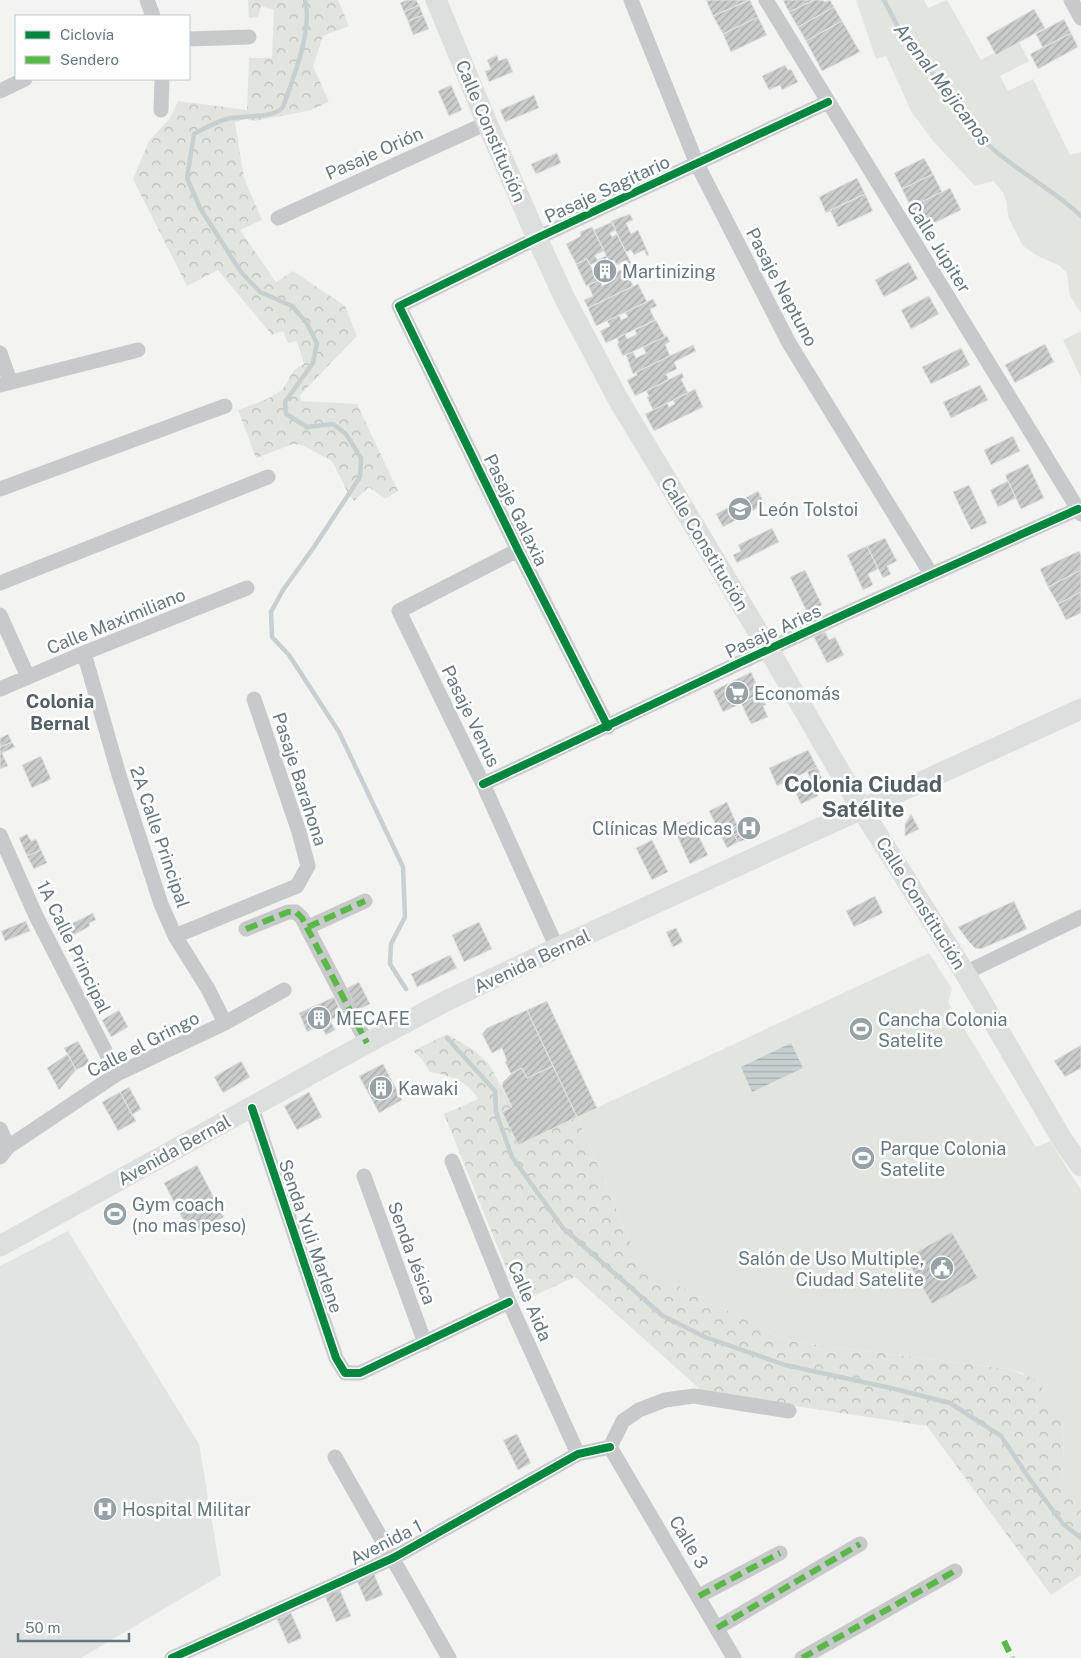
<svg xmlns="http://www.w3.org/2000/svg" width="1081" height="1658" viewBox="0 0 1081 1658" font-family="'Public Sans',sans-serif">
  <defs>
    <pattern id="forest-crowns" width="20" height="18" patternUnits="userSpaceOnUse" patternTransform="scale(1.25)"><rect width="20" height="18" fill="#e2e5df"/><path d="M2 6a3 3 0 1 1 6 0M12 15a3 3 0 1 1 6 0" fill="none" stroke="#bbbeba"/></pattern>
    <pattern id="water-rules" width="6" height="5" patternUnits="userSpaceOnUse" patternTransform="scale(1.25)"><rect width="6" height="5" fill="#c7cfd0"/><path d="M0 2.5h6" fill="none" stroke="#a5adae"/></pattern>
    <pattern id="building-hatch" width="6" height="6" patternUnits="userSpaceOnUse" patternTransform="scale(1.25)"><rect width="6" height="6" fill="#cacbcb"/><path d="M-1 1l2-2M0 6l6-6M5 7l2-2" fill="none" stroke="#a8a9aa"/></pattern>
  </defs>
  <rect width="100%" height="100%" fill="#f3f3f2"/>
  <path fill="#e2e3e3" d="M68 1231 199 1444 221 1575 81 1658H0V1266Z"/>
  <path fill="#e2e5df" d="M856 0H924L928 8 947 0 981 60 1018 40 1029 61 1000 76 1008 91 1033 79 1070 155 1081 152V313L1070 296 1067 273 1060 266 1036 255 1023 246 1009 219 1006 201 1003 192 993 181 975 186 934 142 912 113 886 56 876 59Z
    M1081 331V378L1063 340Z
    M929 953 952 989 948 1002 1036 1147 1050 1141 1081 1190V1502L1062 1478 1064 1437 1062 1424 1023 1373 1008 1369 795 1342 781 1338 665 1279 647 1265 635 1253 577 1117Z"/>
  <path fill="url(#forest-crowns)" d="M248 0H338L349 26 323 36 313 66 329 102 308 111 254 121 246 119 235 122 244 178 262 220 240 230 276 282 293 271 345 306 357 336 300 395 301 401 357 404 398 491 385 499 369 487 354 501 348 493 332 461 302 445 293 444 256 458 238 410C250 405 272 399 281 390 293 379 287 372 304 364L297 341 288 343 283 331 272 335 218 270 187 286 133 179 149 141 170 118 178 101 247 110 249 58H272L274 10 261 6 258 17 249 18Z
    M447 1034 475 1051 489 1064 512 1107 502 1112 518 1145 577 1117 635 1253 647 1265 665 1279 781 1338 795 1342 1008 1369 1033 1378 1040 1384 1062 1424 1064 1437 1062 1478 1081 1502V1575L1051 1595 927 1426 703 1392 575 1277 520 1302 444 1114 478 1099C466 1080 450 1076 430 1072L421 1058 413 1051Z"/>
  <path fill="url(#water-rules)" d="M791 1043 803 1068 752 1092 741 1067Z"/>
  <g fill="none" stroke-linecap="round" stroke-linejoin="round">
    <path stroke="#c7cfd0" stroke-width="4.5" d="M305 0C313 30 293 78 283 107 274 119 242 115 227 119 215 122 205 128 194 134L187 178 200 208 241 272 260 292 292 306 306 322 317 343 313 363 285 402 286 414 307 427 333 424 346 434 361 458 360 477 314 547 283 590 271 612 272 637 289 655 339 732 403 867 405 917 391 944 390 964 406 989
      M884 0 900 31 983 140C1013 170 1051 187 1081 216
      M447 1038 495 1091 496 1112 512 1157 563 1228 663 1316 705 1337 785 1365 895 1389 950 1403 1001 1436 1029 1478 1063 1524 1081 1538"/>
  </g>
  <path fill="url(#building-hatch)" stroke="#e2e2e2" d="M406 0H416L419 5 404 12 400 3Z
    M706 0H749L713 16Z
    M750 0 758 17 723 34 713 16Z
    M783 0H814L789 12Z
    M814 0H823L824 2 830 0 834 7 798 27 789 12Z
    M419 5 423 15 408 21 404 12Z
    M834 7 842 21 806 41 798 27Z
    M1034 9 1045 28 996 55 986 37Z
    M423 15 429 29 413 35 408 21Z
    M758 17 767 35 731 52 723 34Z
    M1064 19 1071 33 1043 48 1036 34Z
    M842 21 860 52 822 71 806 41Z
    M1071 33 1078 47 1038 69 1030 54Z
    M497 55 499 61 507 58 513 72 489 82 485 71 491 69 487 60Z
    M785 65 788 70 791 69 798 82 782 90 780 85 769 90 762 76Z
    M451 85 462 110 449 116 438 91Z
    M534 95 539 108 505 122 500 110Z
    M557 153 561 163 536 174 531 164Z
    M924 158 933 174 902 189 894 173Z
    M933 174 942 192 911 207 902 189Z
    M857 178 865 194 826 213 819 197Z
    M950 188 961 210 922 229 911 207Z
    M865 194 873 211 838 227 830 210Z
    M630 214 633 220 626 223 631 234 638 230 649 255 647 256 644 250 634 255 631 250 626 252 611 221Z
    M612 222 616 230 610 233 612 237 617 234 631 263 628 264 626 260 617 265 614 260 609 262 604 251 594 230Z
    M592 227 604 251 595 255 597 260 606 256 611 265 600 270 596 262 590 265 587 259 576 264 566 244 581 236 580 232Z
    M587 259 594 273 611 265 614 273 586 286 576 264Z
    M909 262 918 279 884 297 875 280Z
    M635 263 638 271 632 274 634 277 630 279 633 286 588 308 584 300 593 296 588 285 600 280 602 286 610 282 608 276Z
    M638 284 647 302 596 326 588 308Z
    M929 296 939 314 911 329 901 310Z
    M653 299 657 306 650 309 655 320 606 343 600 331 610 326 607 321 619 315 621 320 628 317 625 312Z
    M656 320 665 337 623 356 617 344 619 343 617 338 625 334 627 339 637 334 635 330Z
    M667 336 670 342 665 344 670 356 633 374 626 355 633 352 636 358 646 353 643 347Z
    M1045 344 1054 362 1015 383 1005 365Z
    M693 345 696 351 674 362 677 369 666 374 669 380 635 396 627 380 637 375 636 372Z
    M961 348 970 365 931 384 922 367Z
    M682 373 684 378 681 379 688 393 653 410 647 397 649 396 646 391Z
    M980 385 988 400 951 418 943 402Z
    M695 389 703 407 654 431 645 414 667 403 669 407 675 404 673 400Z
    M1013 436 1020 451 991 465 984 450Z
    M1028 464 1044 498 1021 509 1005 475Z
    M1008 481 1016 498 998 507 990 490Z
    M969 485 987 523 971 530 953 492Z
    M758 491 765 504 723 527 716 514Z
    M772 528 779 542 737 563 733 555 741 551 738 545Z
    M885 538 897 561 887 566 891 574 883 578 867 546Z
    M867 546 878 569 868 574 873 585 863 590 847 555Z
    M1079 551 1081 555V570L1048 587 1040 569Z
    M805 570 822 605 807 612 790 577Z
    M1081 570V592L1058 604 1048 587Z
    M1081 592V613L1066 620 1058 604Z
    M825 632 829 640 835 637 844 655 827 663 814 637Z
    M751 672 761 694 723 712 713 691Z
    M761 694 766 705 763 706 768 717 751 724 741 703Z
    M8 734 12 742 0 747V738Z
    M12 742 15 747 2 753 8 766 0 769V747Z
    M808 750 817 767 777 786 769 768Z
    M41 756 51 779 32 788 22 765Z
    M817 767 822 778 812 783 807 771Z
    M809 777 818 796 801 804 792 785Z
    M727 802 737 825 731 829 738 842 727 848 709 811Z
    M911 814 919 829 905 836V824Z
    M753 817 760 832 745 840 737 825Z
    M691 821 708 855 690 864 674 829Z
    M737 825 745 840 738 842 731 829Z
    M27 834 31 841 36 839 41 850 27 856 19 838Z
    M652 840 668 872 652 880 636 848Z
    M41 850 47 863 34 869 27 856Z
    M875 896 883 913 854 927 846 911Z
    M1014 901 1027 929 981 949 975 948 969 942 958 927Z
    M93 913 96 920 89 923 90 926 72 936 67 926Z
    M26 921 30 931 5 941 1 931Z
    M479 922 492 949 464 962 452 935Z
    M676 928 683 942 673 947 666 932Z
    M450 955 457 968 417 987 411 974Z
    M359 982 370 1004 357 1010 347 988Z
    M334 997 342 1015 330 1020 335 1030 326 1035 321 1025 307 1032 299 1013Z
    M547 1001 597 1108 577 1117 527 1010Z
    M119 1010 128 1027 111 1037 102 1020Z
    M527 1010 553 1066 527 1078 522 1068 511 1074 505 1062 507 1061 502 1048 492 1053 482 1034 487 1028Z
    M78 1041 90 1063 76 1070 64 1048Z
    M1081 1045V1068L1065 1077 1054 1061Z
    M68 1054 76 1070 59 1090 47 1068Z
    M241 1061 250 1077 223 1093 214 1077Z
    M383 1064 402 1100 379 1113 359 1076Z
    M553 1066 577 1117 518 1145 502 1112 512 1107 502 1086 503 1082 511 1074 522 1068 527 1078Z
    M129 1087 141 1109 132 1115 120 1092Z
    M120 1092 136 1121 118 1131 102 1102Z
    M309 1092 322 1117 297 1130 284 1106Z
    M197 1165 224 1217 191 1235 164 1183Z
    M952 1232 978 1278 932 1304 906 1258Z
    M517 1434 531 1463 518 1470 503 1440Z
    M374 1574 383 1595 366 1602 357 1581Z
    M340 1590 351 1616 336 1622 325 1596Z
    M291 1613 302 1638 288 1644 277 1619Z"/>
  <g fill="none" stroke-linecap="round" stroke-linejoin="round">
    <path stroke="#c8c9ca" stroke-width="15" d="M147 0 153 16
      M631 0 697 164 789 343 931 574
      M766 0 1081 514
      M1071 0 1081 18
      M189 39 249 37
      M0 91 25 79
      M161 110 162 79
      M278 218 487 123
      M0 353 10 381
      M0 385 138 350
      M0 489 225 406
      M518 550 399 611 483 784 557 948
      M0 583 268 477
      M0 615 28 677
      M84 653 119 775 161 904 175 936 208 989 225 1023
      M0 689 84 653 247 588
      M608 727 518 550 399 306 537 238 828 102
      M483 784C561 748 638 711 716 674 836 617 957 563 1078 509
      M0 835 36 916 117 1074
      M308 927 365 901
      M246 929 288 912H296L302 918 367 1043
      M175 936 297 886 308 866 299 832 254 699
      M965 973 1081 917
      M252 1108 336 1358 345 1373H360L509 1302
      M0 1129 8 1147
      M0 1157 8 1147 117 1074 225 1023 284 990
      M452 1161 509 1302 578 1454
      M364 1176 425 1343
      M610 1447 734 1658
      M610 1447 623 1421 639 1410 665 1400 694 1396 789 1411
      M335 1457 449 1658
      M699 1596 780 1553
      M717 1628 860 1544
      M172 1658 393 1558 578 1454 610 1447
      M802 1658 955 1571"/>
    <path stroke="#dddede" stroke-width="21" d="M436 0 487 123 537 238 565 299 618 399 769 650 862 810 965 973 1063 1141 1081 1166
      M0 1246 367 1043 446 1001 557 948 1081 709"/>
    <path stroke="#58b947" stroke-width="6" stroke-dasharray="12 6" stroke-linecap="butt" d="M308 927 365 901
      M246 929 288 912H296L302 918 367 1043
      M699 1596 780 1553
      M717 1628 860 1544
      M1004 1641 1012 1658
      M802 1658 955 1571"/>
    <g stroke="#fff" stroke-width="11">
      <path id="cycleway" d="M608 727 518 550 399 306 537 238 828 102
        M483 784C561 748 638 711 716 674 836 617 957 563 1078 509
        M252 1108 336 1358 345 1373H360L509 1302
        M172 1658 393 1558 578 1454 610 1447"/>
    </g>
    <use href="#cycleway" stroke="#00873e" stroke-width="8"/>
  </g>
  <defs>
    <g id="building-disc" transform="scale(1.25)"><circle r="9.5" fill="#97a2a7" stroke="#fff"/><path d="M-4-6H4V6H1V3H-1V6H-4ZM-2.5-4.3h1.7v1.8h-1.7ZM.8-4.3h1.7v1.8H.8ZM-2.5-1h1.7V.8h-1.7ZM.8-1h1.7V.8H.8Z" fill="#fff"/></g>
    <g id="school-disc" transform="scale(1.25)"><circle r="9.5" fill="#97a2a7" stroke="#fff"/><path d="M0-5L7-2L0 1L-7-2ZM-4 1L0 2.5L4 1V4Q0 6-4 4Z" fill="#fff"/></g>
    <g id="supermarket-disc" transform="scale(1.25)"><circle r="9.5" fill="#97a2a7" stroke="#fff"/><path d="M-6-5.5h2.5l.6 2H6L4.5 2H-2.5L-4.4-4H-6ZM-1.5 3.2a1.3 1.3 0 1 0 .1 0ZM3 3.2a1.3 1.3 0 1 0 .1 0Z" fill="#fff"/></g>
    <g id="hospital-disc" transform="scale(1.25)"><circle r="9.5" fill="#97a2a7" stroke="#fff"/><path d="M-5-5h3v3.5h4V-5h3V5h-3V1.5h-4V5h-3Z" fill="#fff"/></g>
    <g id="stadium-disc" transform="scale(1.25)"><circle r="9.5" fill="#97a2a7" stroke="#fff"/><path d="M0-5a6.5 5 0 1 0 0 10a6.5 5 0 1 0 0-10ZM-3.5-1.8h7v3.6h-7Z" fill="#fff"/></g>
    <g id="civic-disc" transform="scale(1.25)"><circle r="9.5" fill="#97a2a7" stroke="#fff"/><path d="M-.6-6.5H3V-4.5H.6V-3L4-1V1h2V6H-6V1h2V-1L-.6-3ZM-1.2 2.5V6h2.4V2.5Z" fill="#fff"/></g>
  </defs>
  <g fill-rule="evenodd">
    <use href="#building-disc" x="605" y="271"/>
    <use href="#school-disc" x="740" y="509"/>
    <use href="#supermarket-disc" x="737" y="693"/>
    <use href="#hospital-disc" x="749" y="828"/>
    <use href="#building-disc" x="319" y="1018"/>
    <use href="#stadium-disc" x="861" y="1029"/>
    <use href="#building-disc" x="381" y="1088"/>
    <use href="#stadium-disc" x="863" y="1158"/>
    <use href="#stadium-disc" x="115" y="1214"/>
    <use href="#civic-disc" x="942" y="1268"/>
    <use href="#hospital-disc" x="105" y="1509"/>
  </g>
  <g text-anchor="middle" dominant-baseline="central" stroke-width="5" stroke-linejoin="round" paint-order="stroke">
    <g font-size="18" fill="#66767f" stroke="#fff">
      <text transform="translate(491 131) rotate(67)">Calle Constitución</text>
      <text transform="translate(374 153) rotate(-24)">Pasaje Orión</text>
      <text transform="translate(607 189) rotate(-25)">Pasaje Sagitario</text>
      <text transform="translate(939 247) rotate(58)">Calle Júpiter</text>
      <text transform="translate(782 287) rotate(62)">Pasaje Neptuno</text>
      <text transform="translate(516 510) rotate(64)">Pasaje Galaxia</text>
      <text transform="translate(705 544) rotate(59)">Calle Constitución</text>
      <text transform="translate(116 621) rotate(-22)">Calle Maximiliano</text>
      <text transform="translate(773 631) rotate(-25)">Pasaje Aries</text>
      <text transform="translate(471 716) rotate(64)">Pasaje Venus</text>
      <text transform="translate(300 779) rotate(72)">Pasaje Barahona</text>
      <text transform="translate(160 837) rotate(71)">2A Calle Principal</text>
      <text transform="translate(921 903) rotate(58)">Calle Constitución</text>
      <text transform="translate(74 947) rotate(64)">1A Calle Principal</text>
      <text transform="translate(532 961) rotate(-25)">Avenida Bernal</text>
      <text transform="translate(143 1044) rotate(-27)">Calle el Gringo</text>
      <text transform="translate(174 1150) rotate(-29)">Avenida Bernal</text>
      <text transform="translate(311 1236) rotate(71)">Senda Yuli Marlene</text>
      <text transform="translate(412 1253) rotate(70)">Senda Jésica</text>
      <text transform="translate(530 1301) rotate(67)">Calle Aida</text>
      <text transform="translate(386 1542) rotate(-27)">Avenida 1</text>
      <text transform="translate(689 1542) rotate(59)">Calle 3</text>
    </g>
    <g font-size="18" fill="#66767f" stroke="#fff" text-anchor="start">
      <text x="622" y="271">Martinizing</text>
      <text x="758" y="509">León Tolstoi</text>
      <text x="754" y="693">Economás</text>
      <text x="732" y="828" text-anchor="end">Clínicas Medicas</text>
      <text x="336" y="1018">MECAFE</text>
      <text x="878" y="1019">Cancha Colonia<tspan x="878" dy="21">Satelite</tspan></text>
      <text x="398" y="1088">Kawaki</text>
      <text x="880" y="1148">Parque Colonia<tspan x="880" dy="21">Satelite</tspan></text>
      <text x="132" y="1204">Gym coach<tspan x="132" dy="21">(no mas peso)</tspan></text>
      <text x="924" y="1258" text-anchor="end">Salón de Uso Multiple,<tspan x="924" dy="21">Ciudad Satelite</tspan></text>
      <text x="122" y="1509">Hospital Militar</text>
    </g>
    <g font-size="19" font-style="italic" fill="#62777c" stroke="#fff">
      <text transform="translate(943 84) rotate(53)">Arenal Mejicanos</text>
    </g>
    <g font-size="19" font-weight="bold" fill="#535f65" stroke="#fff">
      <text x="60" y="701">Colonia<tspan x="60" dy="22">Bernal</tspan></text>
    </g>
    <g font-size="22" font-weight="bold" fill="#535f65" stroke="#fff">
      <text x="863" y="784">Colonia Ciudad<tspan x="863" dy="25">Satélite</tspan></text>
    </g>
  </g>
  <rect x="15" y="15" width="175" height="65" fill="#ffffff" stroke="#c2c8cc"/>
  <rect x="25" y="31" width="25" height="8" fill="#00873e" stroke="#c2c8cc"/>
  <text x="60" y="40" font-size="15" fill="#66767f">Ciclovía</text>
  <rect x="25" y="56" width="25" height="8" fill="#58b947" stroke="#c2c8cc"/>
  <text x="60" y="65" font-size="15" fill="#66767f">Sendero</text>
  <path d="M18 1633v8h111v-8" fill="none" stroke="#66767f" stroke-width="2.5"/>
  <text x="25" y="1633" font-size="15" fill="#66767f" stroke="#ffffff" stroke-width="4" paint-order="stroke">50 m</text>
</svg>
